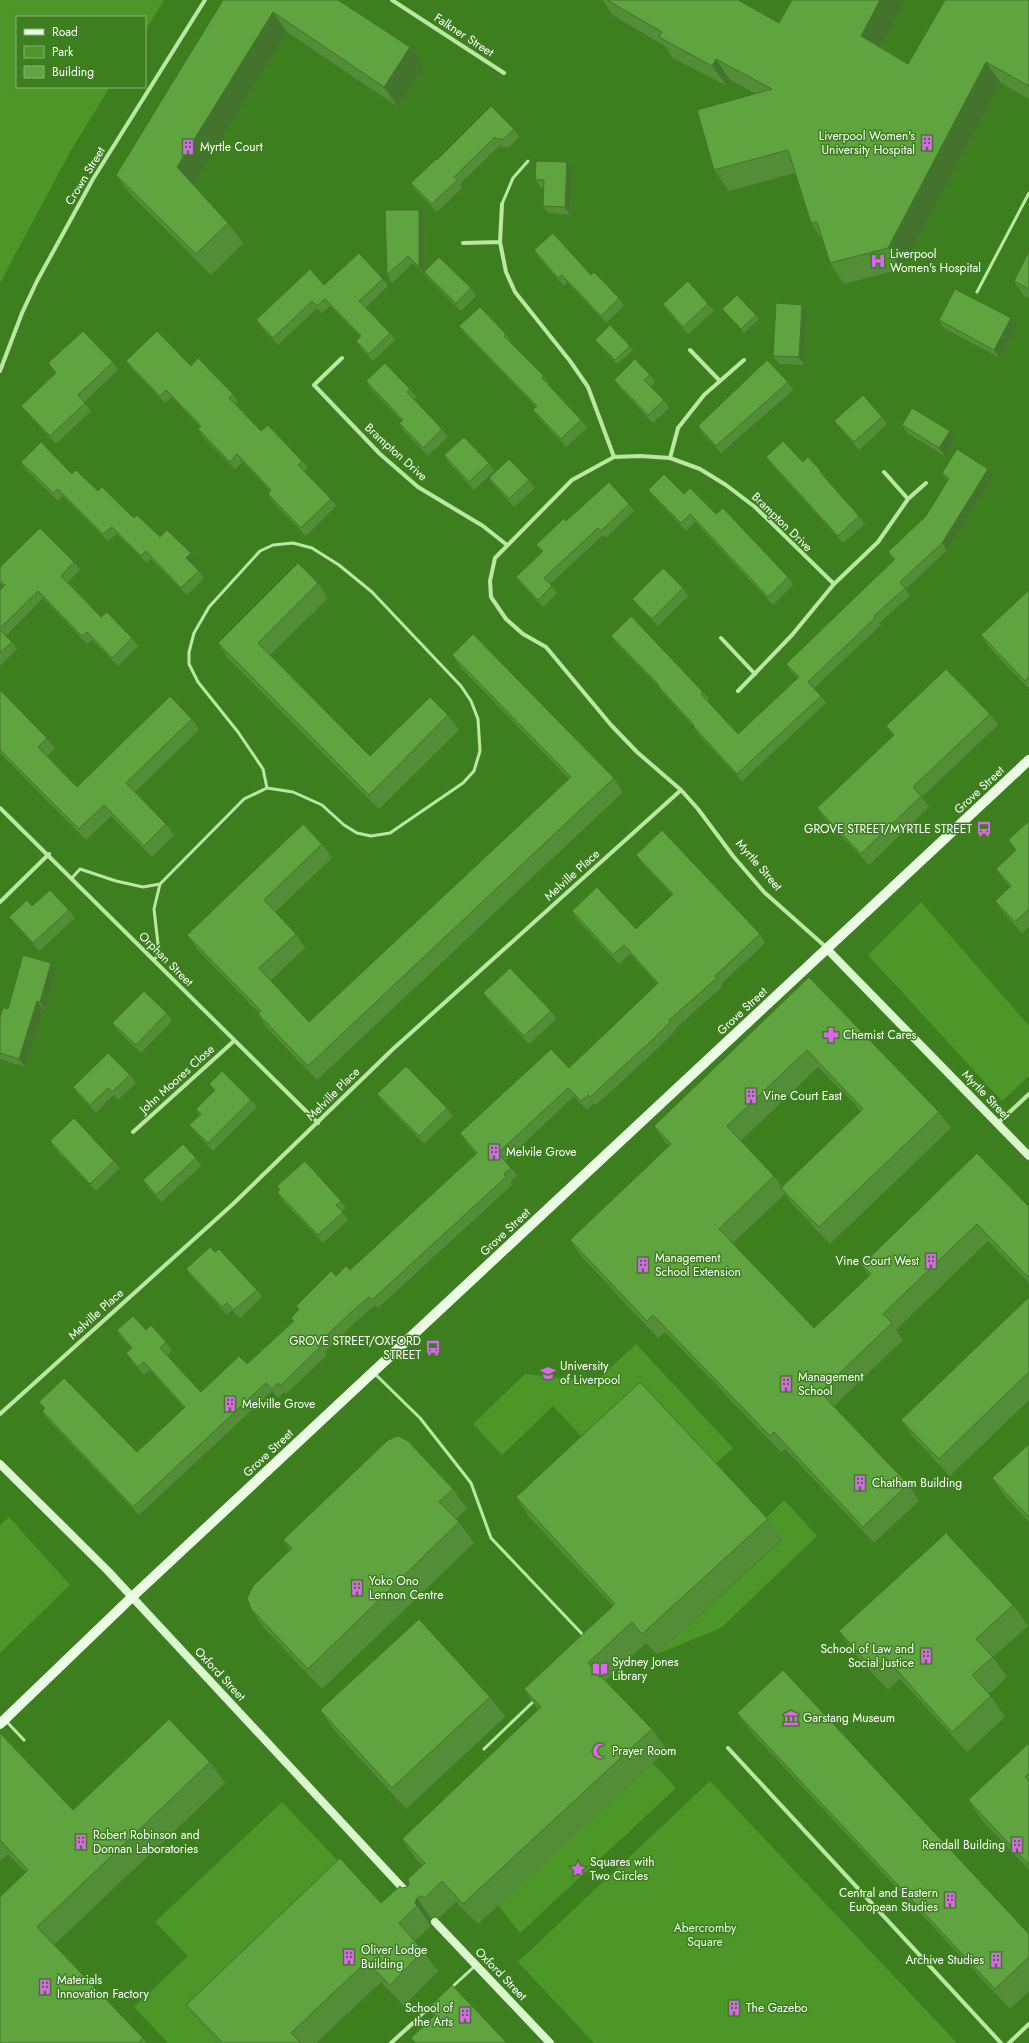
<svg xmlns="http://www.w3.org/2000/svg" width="1029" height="2043" viewBox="0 0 1029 2043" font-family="Jost,sans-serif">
  <rect width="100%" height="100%" fill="#3d7f1f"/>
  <path fill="#4d9729" d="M0 0H164L145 31V17H17V87H110L70 152 0 283Z
    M921 902 1029 1026V1076L1002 1101 868 955Z
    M636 1344 733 1448 713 1466 598 1454 553 1406 502 1455 473 1424 525 1374 595 1382Z
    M784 1500 817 1536 721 1628 657 1654 782 1540 764 1520Z
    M9 1517 70 1585 0 1653V1525Z
    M653 1763 676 1788 520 1933 498 1905Z
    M710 1781 957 2043H594L518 1962Z
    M282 1802 355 1879 201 2025 217 2043H168L134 2007 188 1956 155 1922Z"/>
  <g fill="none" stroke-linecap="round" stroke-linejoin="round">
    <path stroke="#bae8a3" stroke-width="3" d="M502 204 513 178 528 161
      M977 292 1029 193
      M72 878 80 869 116 881 143 887 160 884
      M154 960 159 953 154 909 160 884 244 799 267 788 293 792 322 805 344 825 357 833 371 836 390 833 463 783 474 771 480 751 478 719 471 701 461 686 372 592 339 565 312 548 293 543 273 545 260 551 209 607 194 633 189 652V664L198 682 238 732 263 769 267 788
      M375 1374 420 1418 471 1483 491 1538 585 1637
      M6 1721 24 1740
      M484 1749 535 1700
      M451 1988 476 1965
      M413 2023 430 2007"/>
    <path stroke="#bae8a3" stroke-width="4" d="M392 0 504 73
      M502 204 500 242 506 272 515 292 570 361 588 387 614 457
      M463 243 500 242
      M690 350 720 381
      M342 358 314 385 380 454 418 487 483 526 507 545
      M0 371 22 313 37 281 93 179 205 0
      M670 458 678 428 704 395 744 360
      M884 472 908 499
      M721 638 755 674
      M738 691 792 635 834 584 878 542 908 499 926 483
      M0 808 318 1123
      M0 902 49 854
      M827 948 764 892 733 856 698 809 681 790 637 752 611 725 546 647 523 634 506 619 491 597 490 581 495 558 572 480 614 457 640 456 670 458 700 469 726 485 755 507 834 584
      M997 1124 1029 1094
      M133 1132 234 1041
      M0 1414 233 1204 393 1049 681 790
      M728 1748 1001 2043
      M391 2043 413 2023
      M1009 2043 1029 2024"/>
    <path stroke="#daf6ce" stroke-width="8" d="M827 949 1029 1156
      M0 1464 107 1570 410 1896
      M435 1922 550 2043"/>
    <path stroke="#ecfde6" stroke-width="10" d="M0 1724 132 1597 1029 760"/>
  </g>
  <path fill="#538d37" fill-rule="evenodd" d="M223 0H338L424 68 398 107 287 32 193 184 228 223 243 243 211 275 131 195 116 175Z
    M602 0H738L779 23 880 47 908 64 1029 0V99L1001 83 902 269 844 284 830 263 823 240 811 223 795 173 729 191 714 170 756 94 730 80 727 86 673 58 665 46 614 16Z
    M514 129 519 137 509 147H502L500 145 460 184 462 188 437 212 416 191 411 183 437 160Z
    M572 170 570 215 548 213 543 206V188L541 187 535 180Z
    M424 218 425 271 471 288 476 296 461 311 429 279 425 273V275L413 263 392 283 387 275Z
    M534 250 619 298 624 306 606 323 567 282 564 286 539 258Z
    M1029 251V298L1024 296 1014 281Z
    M383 279 388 286 365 308 390 333 395 340 373 361 361 348 356 341 360 336 330 306 322 313 317 308 278 345 261 327 256 320 324 285Z
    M663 304H708L714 311 688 334 668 312Z
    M802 305 807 312 804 365 779 364 773 356Z
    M722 309 756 315 759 319 744 333 725 312Z
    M939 320 1017 326 1000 358 944 328Z
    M459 326 506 334 511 342H510L544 376 549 384H548L581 420 587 428 566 447 538 417 533 410 536 407 465 334Z
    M595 340 630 346 633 350 617 364 598 344Z
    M126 361 191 366 233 394 238 402 236 404 261 431 302 461 308 468 304 471 331 499 336 506 306 536 273 502 268 494 270 491 243 462 235 469 203 437 198 429 200 427 172 397 165 403 132 369Z
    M113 362 118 370 84 402 91 411 56 444 27 413 21 406 55 373 48 363Z
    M650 375 655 382 651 387 664 400 669 408 653 423 619 387 614 380Z
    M366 381 410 389 416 397 414 399 442 429 448 437 428 456 404 431 399 423 402 421 371 389Z
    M788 382 793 390 721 453 703 434 698 426Z
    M882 417 887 424 859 450 840 428 834 421Z
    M902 425 955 438 945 456 907 433Z
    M444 455 489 463 494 471 474 490 449 463Z
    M766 457 803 462 821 471 827 479H826L859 516 865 524 843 543 772 465Z
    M21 462 72 474 160 537 191 553 196 560 192 564 199 571 204 578 187 595 151 559 147 563 117 534 108 541 63 496 58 501 26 470Z
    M942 473 994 476 947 550 906 589 910 596 879 623 881 625 814 688 821 696 826 703 742 781 698 734 693 726 663 693 658 686 616 643 611 636 703 692 709 699 707 701 738 734 798 678 791 671 786 664 894 560 888 552 926 516 948 481Z
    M489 478 529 480 535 488 514 507 494 485Z
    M648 490 684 494 716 514 788 577 793 585 773 605 695 522 686 531 654 497Z
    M629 504 634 511 606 538 603 535 550 584 557 593 543 607 521 584 516 577 542 552 536 545 566 521Z
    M74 562 80 570 68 582 101 617 132 638 138 646 118 666 92 640 87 644 43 598 6 636 12 642 17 649 0 666V590L4 587 0 583V567Z
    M318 583 328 598 270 655 370 756 448 715 459 730 379 809 228 658 218 643Z
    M683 588 688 596 658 626 638 606 632 599Z
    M1029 590V689L989 647 981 635Z
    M452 655 614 778 623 792 317 1080 267 1028 258 1014 259 1013 197 949 187 935 322 844 332 858 275 912 296 934 305 948 270 981 309 1022 569 779 462 669Z
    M0 690 47 738 55 749 47 756 77 787 192 719 199 730 135 792 166 824 174 835 152 857 111 816 86 840 0 753Z
    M990 714 998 725 922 797 929 807 869 865 825 819 817 808 893 736 886 726Z
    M1029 821V927L1022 933 1002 911 995 901 1010 887 1003 879 996 869 1016 851 1008 840Z
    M636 855 760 934 765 943 721 984 723 986 675 1029 676 1030 657 1049 596 1105 594 1103 587 1110 574 1096 505 1161 511 1168 517 1176 510 1182 512 1185 378 1308 375 1305 354 1323 325 1352 327 1355 286 1394 284 1392 278 1398 272 1391 139 1515 48 1420 42 1411 44 1409 39 1402 137 1452 184 1408 150 1370 144 1375 132 1362 126 1353 131 1348 122 1339 117 1330H146L166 1342 172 1351 167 1355 201 1392 247 1364 293 1321 291 1318 299 1310 296 1306 336 1276 350 1270 476 1154 466 1142 460 1133 569 1068 657 984 630 954 619 964 577 920 572 911 636 929 672 895 642 863Z
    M32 906 69 910 75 918 39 951 15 924 9 917Z
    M51 963 56 970 45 1009H43L25 1067 0 1059V1018Z
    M809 977 939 1112 951 1128 830 1244 793 1205 785 1194 732 1244 814 1328 869 1276 862 1265 977 1153 1029 1207V1283L988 1241 896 1330 903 1340 834 1406 908 1484 919 1501 874 1543 785 1449 781 1452 665 1332 658 1338 581 1256 570 1240 669 1146 665 1142 654 1126ZM818 1067 861 1111 782 1187 774 1176 741 1141Z
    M483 993 551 1011 556 1019 529 1044 489 1001Z
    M167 1013 172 1021 141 1053 118 1031 112 1023Z
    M130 1075 136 1083 118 1100 113 1095 96 1113 78 1094 73 1087Z
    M209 1084 251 1100 257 1107 213 1151 195 1132 189 1125 199 1115 196 1109 214 1091Z
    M377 1094 447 1108 453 1116 424 1144 383 1102Z
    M50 1141 114 1161 120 1168 96 1191 55 1149Z
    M196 1158 201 1166 161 1202 148 1188 143 1180Z
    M277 1186 341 1201 346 1208 342 1212 348 1220 323 1243 282 1200 277 1192 279 1190Z
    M215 1252 257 1290 262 1297 240 1318 232 1310 227 1315 192 1277 186 1269Z
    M1029 1297V1400L950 1476 913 1437 901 1420Z
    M1029 1444V1522L1007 1499 992 1478Z
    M453 1489 467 1509 456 1519 459 1522 474 1543 322 1689 265 1629 251 1609 290 1550 283 1540Z
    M516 1497 768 1519 782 1539 657 1654 646 1643 605 1681 652 1729 667 1750 478 1924 456 1902 439 1918 434 1917 431 1918 430 1923 431 1926 415 1941 423 1951 438 1971 404 2006 381 1982 316 2043H218L200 2025 186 2005 381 1903 402 1888 407 1887 422 1865 416 1859 402 1839 538 1710 524 1689 613 1606 530 1518Z
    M1013 1605 1028 1626 993 1657 1007 1677 989 1694 1005 1717 967 1752 900 1679 888 1690 853 1652 839 1631Z
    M490 1697 505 1717 406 1809 335 1731 320 1710Z
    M737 1713 1029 1934V1991L1010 2009 752 1733Z
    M0 1733 73 1810 210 1762 225 1783 54 1945 143 2038 147 2043H0L26 1872 8 1854 0 1861Z
    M1029 1743V1870L982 1820 968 1800Z
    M428 2008 507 2043H415L411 2038 434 2016Z"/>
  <path fill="#43732d" d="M880 0H905L875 56 861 36Z
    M273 12 287 32 192 187 177 167Z
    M410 47 424 68 398 107 384 87Z
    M716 59 730 80 727 86 712 66Z
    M986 62 1001 83 902 269 888 248Z
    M567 162 572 170 570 215 565 207Z
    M419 210 424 218 425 275 419 267Z
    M802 305 807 312 804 365 799 357Z
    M1011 318 1017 326 1000 358 994 350Z
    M950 431 955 438 945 456 939 448Z
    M988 469 994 476 947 550 942 543Z
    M191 553 196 560 191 565 186 558Z
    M51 963 56 970 45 1009 40 1002Z
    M37 1001 43 1009 25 1067 19 1059Z
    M417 1898 431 1918 430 1923 431 1926 417 1906 415 1903Z"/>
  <path fill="#60a440" stroke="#43732d" d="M223 0H338L410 47 384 87 273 12 177 167 228 223 196 254 116 175Z
    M607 0H738L779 23 792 0H880L861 36 908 64 945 0H1029V86L986 62 888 248 830 263 817 222 811 223 788 150 714 170 697 110 772 89 716 59 712 66 659 37 662 32Z
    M491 106 514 129 504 139H497L495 137 454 177 457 180 432 204 411 183 436 159 437 160Z
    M536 161 567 162 565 207 543 206 544 180H535Z
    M385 210H419V267L408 256 387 275Z
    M553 233 591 275 594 272 619 298 601 316 562 275 558 278 534 250Z
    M1029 251V289L1014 281Z
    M359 253 383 279 359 301 390 333 369 354 356 341 361 336 325 299 317 306 312 301 273 338 256 320 310 269 324 285Z
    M439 257 471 288 456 303 424 272Z
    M688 281 708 304 683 327 663 304Z
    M955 289 1011 318 994 350 939 320Z
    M737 295 756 315 741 329 722 309Z
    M776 303 802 305 799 357 773 356Z
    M480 307 506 334 504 336 544 376 542 378 581 420 561 439 533 410 537 406 459 326Z
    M610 325 630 346 615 360 595 340Z
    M83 331 113 362 78 395 85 403 50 436 21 406 56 373 48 363Z
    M157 331 191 366 198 358 233 394 229 398 261 431 268 425 302 461 298 465 331 499 301 528 268 494 271 490 237 454 230 462 198 429 201 426 166 390 160 396 126 361Z
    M635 359 650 375 644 380 664 400 648 415 614 380Z
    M767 360 788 382 716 446 698 426Z
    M385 363 410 389 407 392 442 429 423 448 399 423 403 420 366 381Z
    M863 395 882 417 854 442 834 421Z
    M912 408 950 431 939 448 902 425Z
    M464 437 489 463 469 482 444 455Z
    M783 441 803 462 808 457 821 471 820 472 859 516 838 536 766 457Z
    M41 442 72 474 76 470 98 491 102 487 134 518 137 515 160 537 167 530 191 553 186 558 199 571 181 588 146 551 141 556 112 527 103 534 58 489 53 493 21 462Z
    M957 449 988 469 942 543 900 582 905 588 874 616 875 618 808 682 821 696 737 774 693 726 694 725 658 686 659 685 611 636 631 616 703 692 701 694 738 734 799 677 786 664 895 559 888 552 926 516 949 478 942 473Z
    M509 459 529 480 509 499 489 478Z
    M664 474 684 494 690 488 716 514 723 508 788 577 768 597 690 514 681 523 648 490Z
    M609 482 629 504 601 531 598 528 544 578 552 586 538 600 516 577 543 551 536 545 564 518 566 521Z
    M40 528 74 562 61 576 101 617 107 612 132 638 112 658 87 632 82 636 38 591 0 628V590L5 585 0 581V567Z
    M298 563 318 583 258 643 370 756 430 697 448 715 369 795 218 643Z
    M663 568 683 588 652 619 632 599Z
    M1029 590V677L1025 681 981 635Z
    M0 630 12 642 0 653Z
    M473 634 614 778 308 1066 258 1014 261 1011 187 935 303 824 322 844 264 900 296 934 259 968 309 1022 571 777 452 655Z
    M946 669 990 714 913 787 921 796 861 854 817 808 894 735 886 726Z
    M0 690 47 738 38 747 77 787 170 696 192 719 126 783 166 824 144 846 104 805 79 829 0 750Z
    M1029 821V909L1015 922 995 901 1011 886 996 869 1016 850 1008 840Z
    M662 830 760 934 715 976 717 978 669 1020 670 1022 651 1041 590 1097 588 1095 581 1101 568 1088 498 1153 511 1168 504 1174 506 1177 372 1300 369 1297 348 1315 318 1344 321 1346 280 1386 278 1383 272 1389 266 1383 133 1507 42 1411 45 1408 39 1402 64 1378 137 1452 185 1407 144 1362 138 1367 126 1353 132 1348 117 1330 133 1316 146 1330 151 1325 166 1342 160 1348 201 1392 239 1356 247 1364 294 1321 291 1318 299 1309 296 1306 331 1271 336 1276 346 1266 350 1270 477 1153 460 1133 551 1049 569 1068 658 983 624 945 613 955 572 911 597 887 636 929 673 894 636 855Z
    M50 890 69 910 33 943 9 917 27 900 32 906Z
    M23 955 51 963 40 1002 37 1001 19 1059 0 1053V1018L3 1008 8 1009Z
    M510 968 551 1011 524 1036 483 993Z
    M809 977 939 1112 819 1227 781 1188 863 1109 807 1050 727 1126 774 1176 719 1229 814 1328 871 1274 862 1265 977 1153 1029 1207V1278L977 1224 883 1314 892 1323 820 1392 908 1484 863 1527 774 1432 770 1436 653 1315 647 1321 570 1240 671 1144 654 1126Z
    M144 991 167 1013 136 1045 112 1023Z
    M108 1053 130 1075 112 1092 108 1088 90 1105 73 1087Z
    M406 1066 447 1108 419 1136 377 1094Z
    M222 1071 251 1100 208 1143 189 1125 201 1114 196 1109 215 1090 209 1084Z
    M74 1118 114 1161 90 1184 50 1141Z
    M183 1144 196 1158 156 1195 143 1180Z
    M305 1161 341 1201 336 1205 343 1212 318 1235 277 1192 280 1190 277 1186Z
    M210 1247 215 1252 219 1249 257 1290 234 1310 227 1303 222 1307 186 1269Z
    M1029 1297V1372L939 1459 901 1420Z
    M640 1382 768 1519 642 1634 632 1622 588 1663 652 1729 463 1904 442 1881 425 1898 420 1896 417 1898 415 1903 417 1906 399 1923 423 1951 390 1985 366 1962 291 2033 301 2043H223L186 2005 340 1858 381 1903 400 1886 402 1888 407 1887 409 1884 408 1879 425 1863 402 1839 541 1707 524 1689 615 1604 516 1497Z
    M398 1436 408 1441 453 1489 439 1502 459 1522 308 1669 251 1609 247 1598 253 1586 292 1548 283 1540 388 1440Z
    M1029 1444V1517L992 1478Z
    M946 1533 1013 1605 976 1639 993 1657 972 1675 991 1696 952 1732 886 1658 874 1670 839 1631Z
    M419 1619 490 1697 392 1788 320 1710Z
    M783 1670 1029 1934V1957L995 1989 737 1713Z
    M169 1719 210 1762 37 1927 143 2038 138 2043H0V1897L28 1870 0 1840V1733L73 1810Z
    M1029 1743V1773L1025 1777 1029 1781V1865L968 1800Z
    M452 1985 507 2043H416L411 2038 435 2015 428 2008Z"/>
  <defs>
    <g id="building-bare" transform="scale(1.2)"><path d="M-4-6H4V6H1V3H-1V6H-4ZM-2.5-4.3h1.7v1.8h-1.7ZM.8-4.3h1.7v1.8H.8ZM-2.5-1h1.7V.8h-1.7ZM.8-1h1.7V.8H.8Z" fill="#de64f6" stroke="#3d7f1f" stroke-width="2.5" paint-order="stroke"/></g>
    <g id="hospital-bare" transform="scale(1.2)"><path d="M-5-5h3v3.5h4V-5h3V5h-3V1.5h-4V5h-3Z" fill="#de64f6" stroke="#3d7f1f" stroke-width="2.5" paint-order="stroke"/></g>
    <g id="bus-bare" transform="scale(1.2)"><path d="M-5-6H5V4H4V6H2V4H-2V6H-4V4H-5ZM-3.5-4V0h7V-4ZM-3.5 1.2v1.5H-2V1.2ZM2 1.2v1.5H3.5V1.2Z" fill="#de64f6" stroke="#3d7f1f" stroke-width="2.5" paint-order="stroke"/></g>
    <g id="pharmacy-bare" transform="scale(1.2)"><path d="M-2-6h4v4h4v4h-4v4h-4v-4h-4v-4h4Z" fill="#de64f6" stroke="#3d7f1f" stroke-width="2.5" paint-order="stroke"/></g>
    <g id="university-bare" transform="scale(1.2)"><path d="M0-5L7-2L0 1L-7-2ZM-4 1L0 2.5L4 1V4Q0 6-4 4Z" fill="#de64f6" stroke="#3d7f1f" stroke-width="2.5" paint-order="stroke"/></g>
    <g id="library-bare" transform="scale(1.2)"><path d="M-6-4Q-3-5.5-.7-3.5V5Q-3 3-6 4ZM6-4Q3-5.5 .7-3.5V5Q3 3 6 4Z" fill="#de64f6" stroke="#3d7f1f" stroke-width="2.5" paint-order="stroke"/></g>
    <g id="museum-bare" transform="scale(1.2)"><path d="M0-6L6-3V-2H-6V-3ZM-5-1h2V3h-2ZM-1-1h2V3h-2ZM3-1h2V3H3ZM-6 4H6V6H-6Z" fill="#de64f6" stroke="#3d7f1f" stroke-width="2.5" paint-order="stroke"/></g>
    <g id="mosque-bare" transform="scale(1.2)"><path d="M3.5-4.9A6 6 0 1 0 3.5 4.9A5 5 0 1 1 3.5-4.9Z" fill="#de64f6" stroke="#3d7f1f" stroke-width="2.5" paint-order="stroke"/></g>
    <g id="sight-bare" transform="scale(1.2)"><path d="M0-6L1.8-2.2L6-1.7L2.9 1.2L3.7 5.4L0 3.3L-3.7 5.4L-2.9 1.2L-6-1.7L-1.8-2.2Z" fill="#de64f6" stroke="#3d7f1f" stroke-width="2.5" paint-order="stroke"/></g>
  </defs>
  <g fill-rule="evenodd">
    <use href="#building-bare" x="927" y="143"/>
    <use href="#building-bare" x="188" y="147"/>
    <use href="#hospital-bare" x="878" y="261"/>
    <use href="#bus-bare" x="984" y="829"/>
    <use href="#pharmacy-bare" x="831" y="1035"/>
    <use href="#building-bare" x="751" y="1096"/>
    <use href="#building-bare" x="494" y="1152"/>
    <use href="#building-bare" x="931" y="1261"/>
    <use href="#building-bare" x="643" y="1265"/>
    <use href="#bus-bare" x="433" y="1348"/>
    <use href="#university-bare" x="548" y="1373"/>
    <use href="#building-bare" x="786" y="1384"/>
    <use href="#building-bare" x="230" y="1404"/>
    <use href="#building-bare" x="860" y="1483"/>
    <use href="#building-bare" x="357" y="1588"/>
    <use href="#building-bare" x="926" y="1656"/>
    <use href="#library-bare" x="600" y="1669"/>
    <use href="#museum-bare" x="791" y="1718"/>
    <use href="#mosque-bare" x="600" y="1751"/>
    <use href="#building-bare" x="81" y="1842"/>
    <use href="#building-bare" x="1017" y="1845"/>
    <use href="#sight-bare" x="578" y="1869"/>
    <use href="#building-bare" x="950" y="1900"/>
    <use href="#building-bare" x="349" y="1957"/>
    <use href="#building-bare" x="996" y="1960"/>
    <use href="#building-bare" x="45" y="1987"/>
    <use href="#building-bare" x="734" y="2008"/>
    <use href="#building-bare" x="465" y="2015"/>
  </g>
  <g text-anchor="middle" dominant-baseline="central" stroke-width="3" stroke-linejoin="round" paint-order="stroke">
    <g font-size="12" fill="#fff" stroke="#3d7f1f">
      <text transform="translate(464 35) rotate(33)">Falkner Street</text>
      <text transform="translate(85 176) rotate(-59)">Crown Street</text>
      <text transform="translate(396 452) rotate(42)">Brampton Drive</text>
      <text transform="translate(782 522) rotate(44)">Brampton Drive</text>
      <text transform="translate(979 790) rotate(-43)">Grove Street</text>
      <text transform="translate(759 865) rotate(49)">Myrtle Street</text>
      <text transform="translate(572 875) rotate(-42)">Melville Place</text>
      <text transform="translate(166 959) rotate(45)">Orphan Street</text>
      <text transform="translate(742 1011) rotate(-43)">Grove Street</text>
      <text transform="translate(177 1079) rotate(-42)">John Moores Close</text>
      <text transform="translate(333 1094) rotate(-45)">Melville Place</text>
      <text transform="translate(986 1095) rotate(46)">Myrtle Street</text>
      <text transform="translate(505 1232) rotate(-43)">Grove Street</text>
      <text transform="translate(96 1314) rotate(-42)">Melville Place</text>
      <text transform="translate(268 1453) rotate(-43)">Grove Street</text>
      <text transform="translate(220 1674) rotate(47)">Oxford Street</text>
      <text transform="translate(501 1974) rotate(46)">Oxford Street</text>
    </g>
    <g font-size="12" fill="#fff" stroke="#3d7f1f" text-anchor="start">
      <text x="915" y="136" text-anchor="end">Liverpool Women's<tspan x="915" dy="14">University Hospital</tspan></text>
      <text x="200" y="147">Myrtle Court</text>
      <text x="890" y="254">Liverpool<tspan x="890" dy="14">Women's Hospital</tspan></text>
      <text x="972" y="829" text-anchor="end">GROVE STREET/MYRTLE STREET</text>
      <text x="843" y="1035">Chemist Cares</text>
      <text x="763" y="1096">Vine Court East</text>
      <text x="506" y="1152">Melvile Grove</text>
      <text x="655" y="1258">Management<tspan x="655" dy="14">School Extension</tspan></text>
      <text x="919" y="1261" text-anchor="end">Vine Court West</text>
      <text x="421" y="1341" text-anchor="end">GROVE STREET/OXFORD<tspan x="421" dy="14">STREET</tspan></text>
      <text x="560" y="1366">University<tspan x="560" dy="14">of Liverpool</tspan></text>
      <text x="798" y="1377">Management<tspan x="798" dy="14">School</tspan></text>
      <text x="242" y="1404">Melville Grove</text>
      <text x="872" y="1483">Chatham Building</text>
      <text x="369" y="1581">Yoko Ono<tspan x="369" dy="14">Lennon Centre</tspan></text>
      <text x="914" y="1649" text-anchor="end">School of Law and<tspan x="914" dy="14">Social Justice</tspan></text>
      <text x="612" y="1662">Sydney Jones<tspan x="612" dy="14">Library</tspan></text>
      <text x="803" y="1718">Garstang Museum</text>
      <text x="612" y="1751">Prayer Room</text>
      <text x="93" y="1835">Robert Robinson and<tspan x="93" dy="14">Donnan Laboratories</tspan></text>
      <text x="1005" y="1845" text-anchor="end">Rendall Building</text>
      <text x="590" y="1862">Squares with<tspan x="590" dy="14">Two Circles</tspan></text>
      <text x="938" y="1893" text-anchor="end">Central and Eastern<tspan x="938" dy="14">European Studies</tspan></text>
      <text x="361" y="1950">Oliver Lodge<tspan x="361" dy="14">Building</tspan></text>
      <text x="984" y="1960" text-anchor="end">Archive Studies</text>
      <text x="57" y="1980">Materials<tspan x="57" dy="14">Innovation Factory</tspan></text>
      <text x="453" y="2008" text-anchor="end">School of<tspan x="453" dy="14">the Arts</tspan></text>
      <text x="746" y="2008">The Gazebo</text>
    </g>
    <g font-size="12" fill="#e9fae0" stroke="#3d7f1f">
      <text x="705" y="1928">Abercromby<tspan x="705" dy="14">Square</tspan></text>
    </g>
  </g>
  <rect x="16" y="16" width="130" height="72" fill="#3d7f1f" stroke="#8bb279"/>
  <rect x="24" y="29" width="20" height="6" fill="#ecfde6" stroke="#8bb279"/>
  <text x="52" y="36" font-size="12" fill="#ffffff">Road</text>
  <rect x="24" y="46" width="20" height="12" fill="#4d9729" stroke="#8bb279"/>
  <text x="52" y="56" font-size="12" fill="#ffffff">Park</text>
  <rect x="24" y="66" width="20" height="12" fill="#60a440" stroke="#8bb279"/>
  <text x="52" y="76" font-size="12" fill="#ffffff">Building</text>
</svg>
